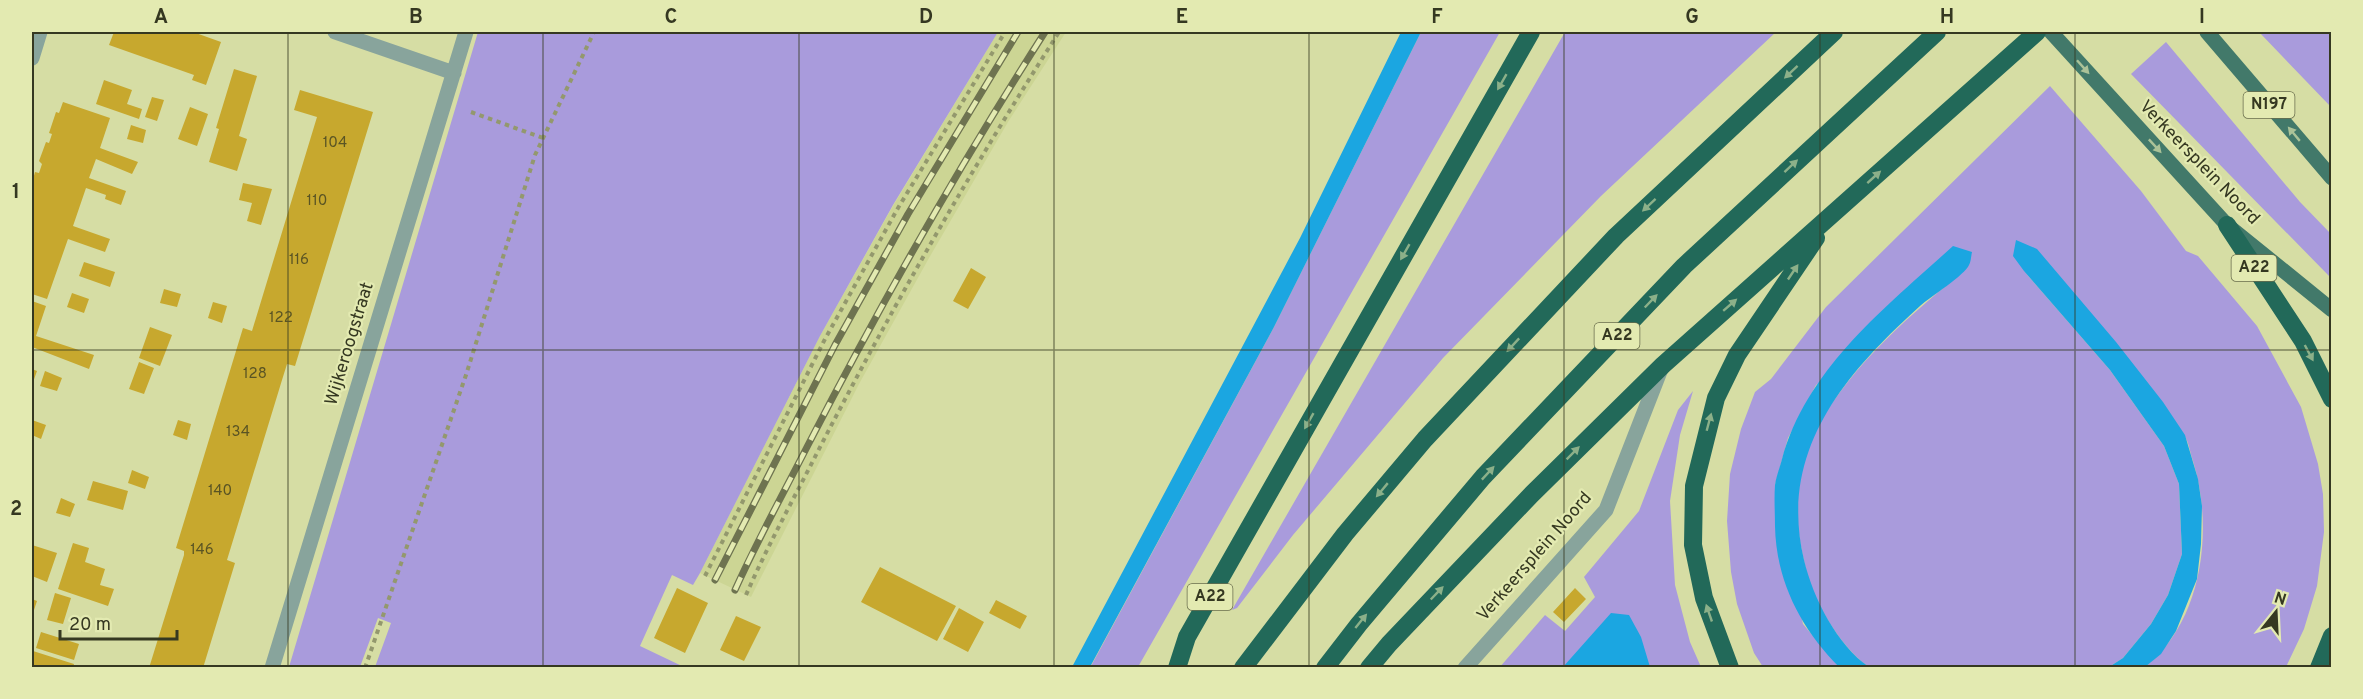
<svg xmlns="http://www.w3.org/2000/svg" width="2363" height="699" viewBox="0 0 2363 699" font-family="Overpass,sans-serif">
  <rect width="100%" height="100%" fill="#d6dda4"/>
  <path fill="#ccd594" d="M998 32H1066L1008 122 929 258 859 384 751 597 700 573 820 336 893 206Z"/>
  <path fill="#a99bdc" d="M478 32H998L893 205 820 336 700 573 693 585 672 575 640 646 684 667H375L391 623 378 618 360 667H289Z
    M1421 32H1500L1138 667 1090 668 1274 327Z
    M1565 32H1776L1601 196 1443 358 1293 535 1237 608 1232 610Z
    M2259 32H2331V107Z
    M2166 42 2300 202 2331 234V278L2131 74Z
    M2050 86 2141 191 2186 251 2198 256 2257 326 2301 407 2318 464 2323 494 2324 532 2317 586 2304 629 2286 667H2145C2203 621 2214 529 2193 461 2190 453 2189 442 2184 435 2174 419 2150 400 2136 386 2099 347 2061 309 2024 271L2110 370 2164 446 2179 484 2182 554 2168 595 2151 624 2123 658 2109 667H1869C1841 648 1814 602 1806 570 1801 546 1795 522 1797 498 1800 475 1806 448 1817 428 1852 364 1913 312 1969 267L1816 385 1788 438 1775 485 1803 624 1839 667H1763L1754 653 1737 604 1731 572 1727 521 1730 474 1741 429 1755 392 1771 379 1826 307Z
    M1693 391 1680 435 1670 501 1675 585 1690 642 1701 667 1499 668 1545 615 1565 631 1595 597 1584 577 1639 511 1678 410Z"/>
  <path fill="#1ba6e1" d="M1401 32H1421L1274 327 1090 667H1072L1300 238Z
    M2016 240 2037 249 2116 342 2163 402 2185 435 2198 479 2202 506 2201 544 2197 579 2176 631 2161 654 2145 667H2109L2123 658 2151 624 2168 595 2182 554 2179 484 2164 446 2110 370 2024 271 2013 256Z
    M1953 246 1972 252C1971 256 1971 262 1969 265 1965 275 1930 297 1920 306 1844 375 1778 451 1804 560 1813 598 1837 645 1869 667H1839C1801 629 1776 581 1775 526 1775 513 1774 499 1775 485 1776 477 1780 467 1782 459 1807 368 1886 307 1953 246Z
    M1611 613 1629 615 1641 637 1650 667H1563Z"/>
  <path fill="#c7a82e" d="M114 32H193L221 42 206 85 192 80 194 75 109 45Z
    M234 69 257 76 239 136 247 139 237 171 209 162 219 129 216 128Z
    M104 80 132 90 127 104 142 109 139 119 96 104Z
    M300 90 373 112 295 366 287 364 282 380 227 560 235 563 203 668H149L184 555V551L176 548 243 328 252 331 317 117 294 110Z
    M152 97 164 100 157 121 145 117Z
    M63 102 110 118 100 148 138 162 132 174 96 159 89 178 126 191 121 205 105 199 106 195 86 188 73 226 110 239 105 252 68 239 47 299 32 294V183L35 172 39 173 42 164 39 161 46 142 49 143 52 134 49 133 56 112 59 113Z
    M190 107 208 114 197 146 178 139Z
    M131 125 146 130 143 143 127 139Z
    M243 183 272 189 261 225 247 221 252 203 239 200Z
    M84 262 115 272 110 287 79 276Z
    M971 268 986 277 968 309 953 301Z
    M164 289 181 294 177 307 160 303Z
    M72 293 89 299 84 313 67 307Z
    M32 301 46 306 36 336 94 355 89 369 32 347Z
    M213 302 227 306 222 323 208 318Z
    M150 327 172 335 160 366 139 358Z
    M139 362 154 368 144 394 129 389Z
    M32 369 37 371 32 385Z
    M45 371 62 378 57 391 40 386Z
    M32 420 46 425 41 439 32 435Z
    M178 420 191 424 187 440 173 435Z
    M132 470 149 477 145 489 128 483Z
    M93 481 128 491 123 510 87 500Z
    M61 498 75 504 70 517 56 513Z
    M73 543 89 548 85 562 105 569 100 585 114 589 108 606 58 589Z
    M32 545 57 553 47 582 32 576Z
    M880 567 956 606 937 641 861 602Z
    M677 588 708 603 685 653 654 638Z
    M1575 588 1586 599 1564 622 1553 612Z
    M55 593 71 598 63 624 47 620Z
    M32 599 37 601 32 616Z
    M996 600 1027 616 1020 629 989 613Z
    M959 608 984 622 968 652 943 639Z
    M736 616 761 627 744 661 720 650Z
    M41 632 79 644 74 660 36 648Z
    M33 651 74 664 73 668H32Z"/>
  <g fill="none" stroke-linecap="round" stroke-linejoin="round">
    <path stroke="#93986d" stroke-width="4" stroke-dasharray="4.5 4.5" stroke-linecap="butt" d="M471 112 543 138
      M705 576 825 339 898 208 1005 32
      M746 595C767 547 793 500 817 453 891 309 972 168 1059 32
      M365 668 466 375 535 155 594 32"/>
    <path stroke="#88a49c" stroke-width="15" d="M335 32 454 73
      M32 58 40 32
      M272 668 466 32
      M1465 668 1606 510 1661 369"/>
    <path stroke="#42796a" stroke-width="15" d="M2051 32 2227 225 2332 310
      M2207 32 2332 178"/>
    <path stroke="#226959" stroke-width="18" d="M2227 225 2303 341 2332 399
      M1177 668 1187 637 1531 32
      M1243 668 1345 534 1425 439 1616 236 1834 32
      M1325 668 1359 624 1483 477 1684 266 1937 32
      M1369 668 1389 644 1532 494 1663 365 2037 32
      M1730 668 1704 598 1693 545 1694 486 1716 398 1737 355 1816 238
      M2319 668 2332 636"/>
    <g stroke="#6e7350" stroke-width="7">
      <path id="rail" d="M715 580 835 345 908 214 1018 32
        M735 590C757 541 783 494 807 447 880 305 959 166 1045 32"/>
    </g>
    <use href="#rail" stroke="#e3eab1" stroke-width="4.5" stroke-dasharray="14" stroke-linecap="butt"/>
  </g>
  <defs><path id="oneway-solid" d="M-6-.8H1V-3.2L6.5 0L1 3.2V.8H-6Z" transform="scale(1.5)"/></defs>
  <g fill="#abc298">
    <use href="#oneway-solid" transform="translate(2083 67) rotate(48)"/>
    <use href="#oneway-solid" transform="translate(2294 134) rotate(-130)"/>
    <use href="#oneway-solid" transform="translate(2155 146) rotate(47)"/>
  </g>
  <g fill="#8cb089">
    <use href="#oneway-solid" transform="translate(1791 72) rotate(137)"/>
    <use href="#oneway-solid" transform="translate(1502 82) rotate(120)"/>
    <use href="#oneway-solid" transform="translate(1791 166) rotate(-43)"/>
    <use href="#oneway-solid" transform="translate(1874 177) rotate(-42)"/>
    <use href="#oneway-solid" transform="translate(1649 205) rotate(137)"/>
    <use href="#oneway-solid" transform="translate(1405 252) rotate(120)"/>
    <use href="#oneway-solid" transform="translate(1793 272) rotate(-56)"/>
    <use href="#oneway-solid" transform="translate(1651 301) rotate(-46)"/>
    <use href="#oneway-solid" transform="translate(1730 305) rotate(-41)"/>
    <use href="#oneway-solid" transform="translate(1513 345) rotate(133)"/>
    <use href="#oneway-solid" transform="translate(2309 353) rotate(62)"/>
    <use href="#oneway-solid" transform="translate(1309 421) rotate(120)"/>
    <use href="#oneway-solid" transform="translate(1709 422) rotate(-75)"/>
    <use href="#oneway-solid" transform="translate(1573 453) rotate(-45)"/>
    <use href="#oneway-solid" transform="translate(1488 473) rotate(-47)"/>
    <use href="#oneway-solid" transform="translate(1382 490) rotate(130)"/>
    <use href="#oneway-solid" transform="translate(1437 593) rotate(-46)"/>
    <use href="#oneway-solid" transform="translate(1709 613) rotate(-109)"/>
    <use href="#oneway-solid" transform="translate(1361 621) rotate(-51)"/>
  </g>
  <path fill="none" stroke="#353821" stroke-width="1.5" stroke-opacity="0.55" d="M288 32V668M543 32V668M799 32V668M1054 32V668M1309 32V668M1564 32V668M1820 32V668M2075 32V668M32 350H2332"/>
  <g text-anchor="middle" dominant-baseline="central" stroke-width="4.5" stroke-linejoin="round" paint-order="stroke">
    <g font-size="15" fill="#5a5424">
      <text x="335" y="143">104</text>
      <text x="317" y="201">110</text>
      <text x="299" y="260">116</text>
      <text x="281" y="318">122</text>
      <text x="255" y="374">128</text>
      <text x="238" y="432">134</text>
      <text x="220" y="491">140</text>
      <text x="202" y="550">146</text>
    </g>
    <g fill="#e3eab1" stroke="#696d4c" stroke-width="1.5">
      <rect x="2243.5" y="92" width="51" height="26" rx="4.5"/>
      <rect x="2231.5" y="255" width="45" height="26" rx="4.5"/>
      <rect x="1594.5" y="323" width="45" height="26" rx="4.5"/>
      <rect x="1187.5" y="584" width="45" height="26" rx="4.5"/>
    </g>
    <g font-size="16" font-weight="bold" fill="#353821">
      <text x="2269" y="105">N197</text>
      <text x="2254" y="268">A22</text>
      <text x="1617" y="336">A22</text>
      <text x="1210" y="597">A22</text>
    </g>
    <g font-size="18" fill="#353821" stroke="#e3eab1">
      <text transform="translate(2199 163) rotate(46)">Verkeersplein Noord</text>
      <text transform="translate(350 344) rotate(-73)">Wijkeroogstraat</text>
      <text transform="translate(1535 557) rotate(-49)">Verkeersplein Noord</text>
    </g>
  </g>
  <rect width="2363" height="699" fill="none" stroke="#e3eab1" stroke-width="66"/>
  <g transform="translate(2276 612) rotate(18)" stroke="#e3eab1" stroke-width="4.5" paint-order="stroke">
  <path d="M0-4.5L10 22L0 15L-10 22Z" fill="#353821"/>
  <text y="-9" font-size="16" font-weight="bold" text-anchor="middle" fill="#353821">N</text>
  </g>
  <path d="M60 630v9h117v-9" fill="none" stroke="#353821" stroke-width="3"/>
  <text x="69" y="630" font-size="18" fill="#353821" stroke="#e3eab1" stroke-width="4.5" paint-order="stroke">20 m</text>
  <rect x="33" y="33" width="2297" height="633" fill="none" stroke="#353821" stroke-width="2"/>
  <g font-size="20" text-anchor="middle" font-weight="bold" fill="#353821">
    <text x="161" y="23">A</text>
    <text x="416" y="23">B</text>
    <text x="671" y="23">C</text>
    <text x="926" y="23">D</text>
    <text x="1182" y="23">E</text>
    <text x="1437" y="23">F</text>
    <text x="1692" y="23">G</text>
    <text x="1947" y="23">H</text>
    <text x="2202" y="23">I</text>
    <text x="16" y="198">1</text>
    <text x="16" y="515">2</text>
  </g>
</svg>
